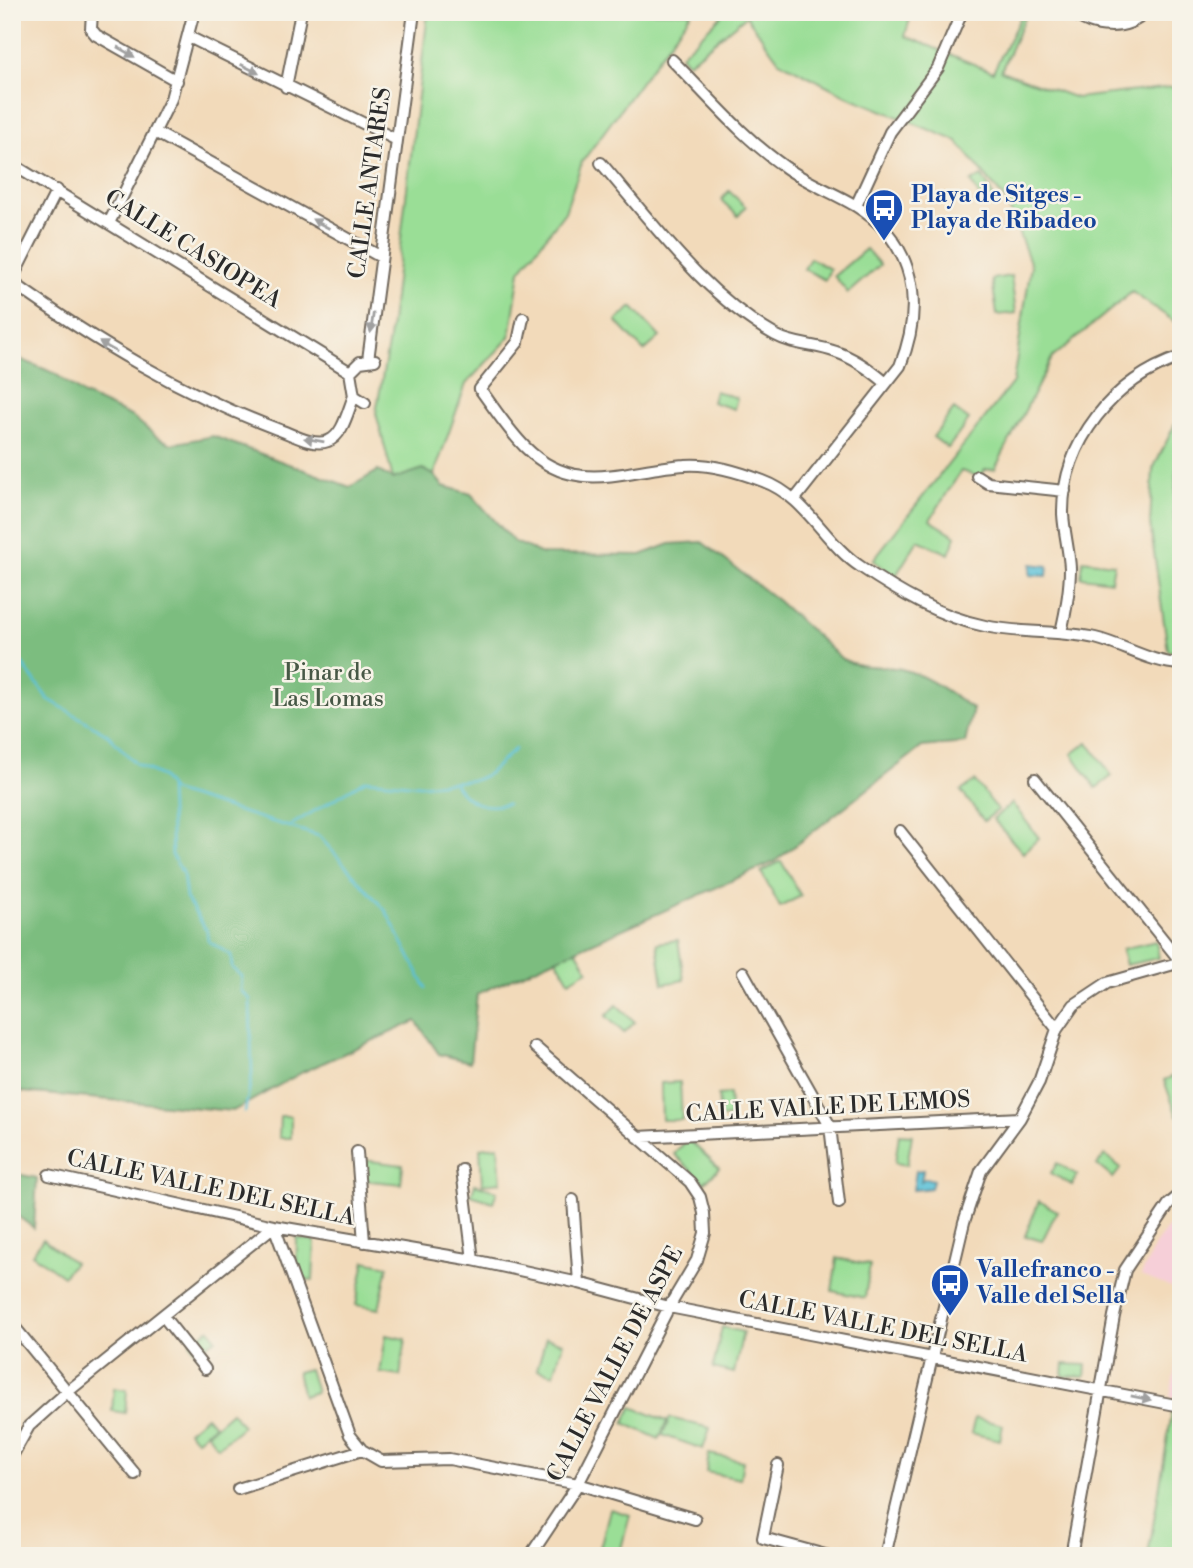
<svg xmlns="http://www.w3.org/2000/svg" width="1193" height="1568" viewBox="0 0 1193 1568" font-family="'Libre Bodoni',serif">
  <rect width="100%" height="100%" fill="#f7f3e8"/>
  <filter id="ink" filterUnits="userSpaceOnUse"><feTurbulence type="fractalNoise" baseFrequency=".0143" numOctaves="2"/><feDisplacementMap in="SourceGraphic" scale="14" xChannelSelector="R" yChannelSelector="G"/><feConvolveMatrix kernelMatrix="1 2 1 2 8 2 1 2 1" color-interpolation-filters="sRGB"/></filter>
  <filter id="wash" filterUnits="userSpaceOnUse"><feTurbulence type="fractalNoise" baseFrequency=".00686" numOctaves="4" result="noise"/><feDisplacementMap in="SourceGraphic" scale="28" xChannelSelector="R" yChannelSelector="G"/><feGaussianBlur stdDeviation="1.57" result="paint"/><feColorMatrix in="noise" values="0 0 0 0 0 0 0 0 0 0 0 0 0 0 0 0 0 1.4 0 .05"/><feComposite in="paint" operator="in"/></filter>
  <g filter="url(#wash)">
    <rect width="100%" height="100%" fill="#f2daba"/>
    <path fill="#f6cfd8" d="M1181 1209V1291L1141 1276 1155 1245Z
      M1181 1335V1401L1170 1397Z"/>
    <path fill="#9ade96" stroke="#628460" stroke-width="2" d="M428 12H692L582 162 565 212 520 271 510 337 466 384 434 475 423 470 393 479 376 413 389 339Z
      M725 12H912L905 36 993 72 1023 12H1027L1001 71 1076 98 1180 86 1181 326 1132 292 1052 358 995 469 985 470 980 477 961 471 930 520 956 536 949 554 918 540 895 577 873 560 1013 382 1031 265 1007 202 957 141 847 96 779 61 746 16 688 63 681 55Z
      M982 176 994 197 983 203 971 182Z
      M729 191 746 207 738 216 721 200Z
      M866 249 880 265 848 293 834 276Z
      M810 258 830 269 825 280 804 269Z
      M1011 276 1016 313 997 315 992 279Z
      M632 307 660 337 644 351 616 321Z
      M715 391 737 398 734 409 712 402Z
      M954 409 969 420 948 448 933 437Z
      M1181 412V458L1177 467 1174 514 1181 590V652L1168 651 1150 524 1153 469Z
      M1083 560 1114 564 1111 581 1081 577Z
      M1088 742 1112 776 1096 788 1072 754Z
      M975 781 998 810 984 821 961 791Z
      M1012 803 1039 838 1023 853 993 819Z
      M781 861 801 896 780 907 761 872Z
      M567 935 588 970 569 981 549 946Z
      M678 940 684 980 663 984 657 943Z
      M1156 941 1159 958 1126 965 1122 949Z
      M617 1005 635 1022 624 1033 606 1016Z
      M1181 1073V1115L1177 1116 1164 1080Z
      M680 1082 682 1120H662L661 1083Z
      M729 1094 731 1117 720 1118 718 1095Z
      M280 1116H291V1138H279Z
      M899 1134 912 1135 907 1165 895 1163Z
      M688 1139 719 1168 704 1183 674 1154Z
      M498 1146 501 1182 482 1184 480 1148Z
      M1105 1155 1121 1168 1113 1178 1097 1165Z
      M363 1160 403 1165 401 1184 361 1180Z
      M1057 1163 1077 1175 1072 1185 1051 1173Z
      M475 1184 497 1191 493 1202 471 1195Z
      M1039 1201 1057 1211 1042 1241 1025 1236Z
      M297 1238 315 1241 313 1280 296 1279Z
      M43 1239 74 1263 63 1276 32 1254Z
      M837 1258 870 1265 865 1298 832 1291Z
      M365 1261 388 1266 379 1309 356 1305Z
      M722 1327 743 1332 734 1373 713 1368Z
      M210 1329 216 1339 196 1352 190 1342Z
      M386 1335 406 1339 400 1376 380 1373Z
      M546 1338 563 1343 554 1374 537 1369Z
      M1064 1364 1086 1365 1085 1377 1063 1376Z
      M309 1369 316 1392 303 1396 297 1372Z
      M114 1388 127 1390 125 1413 112 1411Z
      M1173 1406 1181 1408V1556H1148Z
      M632 1407 667 1421 659 1439 624 1423Z
      M231 1412 243 1426 218 1447 207 1433Z
      M206 1416 214 1425 196 1440 188 1431Z
      M670 1418 710 1428 703 1449 662 1435Z
      M975 1418 1003 1425 1000 1440 971 1433Z
      M709 1454 743 1461 740 1479 706 1472Z
      M610 1509 630 1515 619 1556 599 1552Z"/>
    <path fill="#7bbd7f" stroke="#537455" stroke-width="2" d="M12 351 22 360 54 373 84 395 133 417 157 437 172 444 213 436 350 487 378 471 393 479 423 469 434 475 443 486 471 494 513 541 542 554 641 555 670 544 702 542 778 601 842 659C861 669 882 665 901 669 930 676 949 693 973 709L965 743 922 747 774 862 477 994 470 1062 439 1054 416 1021 303 1072 233 1111 12 1091Z
      M12 1173 37 1178 34 1228 12 1212Z"/>
    <path fill="#5ac1d8" stroke="#427682" stroke-width="2" d="M1031 564 1048 566 1047 576 1030 575Z
      M923 1170 921 1181 926 1178 933 1180 931 1188 913 1190 916 1171Z"/>
    <g fill="none" stroke-linecap="round" stroke-linejoin="round">
      <path stroke="#5ac1d8" stroke-width="2.5" d="M12 658 20 661 48 699 107 734 136 764 161 776 172 791 319 836 386 911 426 988
        M455 784C468 804 484 809 507 804
        M169 788 172 855 183 874 186 898 207 931 208 941 231 955 232 968 242 976 241 991 250 999 252 1074 245 1112
        M291 825 366 780 420 785 475 780 488 774 515 749"/>
    </g>
  </g>
  <g filter="url(#ink)">
    <g fill="none" stroke-linecap="round" stroke-linejoin="round">
      <g stroke="#71685d" stroke-width="14">
        <path id="minor" d="M92 12 91 29 96 35 177 81
          M1073 12C1092 29 1126 32 1146 12
          M189 37 397 140
          M672 60C708 96 743 138 785 167 807 183 833 192 856 206 915 243 925 304 900 366L795 499
          M286 87 301 12
          M155 132 381 257
          M601 163C654 224 703 294 775 335 795 346 816 344 836 352 854 358 872 371 886 383
          M12 164 350 372
          M856 206 890 132 938 68 962 12
          M110 221 171 99 194 12
          M12 279 57 190
          M12 282C96 342 181 393 277 429 292 434 313 447 328 441 343 436 348 410 354 396
          M523 318 518 342 480 389C494 408 508 430 525 447 576 498 626 468 685 465 711 463 739 472 763 481 807 497 824 543 861 567 898 592 940 617 985 626 1021 634 1059 630 1095 638 1124 645 1151 663 1181 664
          M368 360 414 12
          M365 403 354 396 350 372 360 362 375 360
          M977 476 988 483 1065 491
          M1061 632C1066 611 1070 589 1070 568 1069 550 1064 532 1063 514 1062 442 1114 379 1181 357
          M1035 779 1181 962
          M900 831 1057 1029
          M743 972 830 1126 839 1203
          M638 1137 1020 1118
          M357 1152 364 1242
          M462 1170 473 1260
          M49 1175 274 1226 473 1260 579 1283 669 1307 1181 1406
          M573 1200 579 1283
          M163 1316 205 1369
          M12 1324 135 1474
          M12 1456 29 1426 66 1393 274 1226 350 1435 362 1450 381 1461 449 1459 578 1484 695 1519
          M778 1465 763 1538 829 1556
          M238 1489 362 1450
          M530 1556 578 1484 669 1307 697 1260 705 1233 704 1213 700 1197 690 1182 535 1047
          M885 1556 964 1222 981 1171 1020 1118 1039 1082 1057 1029 1074 1005 1107 983 1181 962
          M1071 1556 1114 1316 1125 1270 1169 1204 1181 1194"/>
      </g>
      <use href="#minor" stroke="#fff" stroke-width="10"/>
    </g>
    <defs><path id="oneway-solid" d="M-6-.8H1V-3.2L6.5 0L1 3.2V.8H-6Z" transform="scale(1.75)"/></defs>
    <g fill="#a0a0a0">
      <use href="#oneway-solid" transform="translate(126 52) rotate(30)"/>
      <use href="#oneway-solid" transform="translate(250 69) rotate(27)"/>
      <use href="#oneway-solid" transform="translate(321 224) rotate(-151)"/>
      <use href="#oneway-solid" transform="translate(372 323) rotate(98)"/>
      <use href="#oneway-solid" transform="translate(108 347) rotate(-150)"/>
      <use href="#oneway-solid" transform="translate(314 440) rotate(-170)"/>
      <use href="#oneway-solid" transform="translate(1141 1398) rotate(11)"/>
    </g>
  </g>
  <defs>
    <g id="bus-pin" transform="scale(2.0125)"><path d="M0 17L-7.5 6A9.5 9.5 0 1 1 7.5 6Z" fill="#1a4fb4" stroke="#f7f3e8"/><path d="M-5-6H5V4H4V6H2V4H-2V6H-4V4H-5ZM-3.5-4V0h7V-4ZM-3.5 1.2v1.5H-2V1.2ZM2 1.2v1.5H3.5V1.2Z" fill="#fff"/></g>
  </defs>
  <g fill-rule="evenodd">
    <use href="#bus-pin" x="884" y="208"/>
    <use href="#bus-pin" x="950" y="1283"/>
  </g>
  <g text-anchor="middle" dominant-baseline="central" stroke-width="5" stroke-linejoin="round" paint-order="stroke">
    <g font-size="23" fill="#2b2b2b" stroke="#f7f3e8">
      <text transform="translate(370 183) rotate(-82)">CALLE ANTARES</text>
      <text transform="translate(193 249) rotate(32)">CALLE CASIOPEA</text>
      <text transform="translate(828 1107) rotate(-3)">CALLE VALLE DE LEMOS</text>
      <text transform="translate(211 1188) rotate(12)">CALLE VALLE DEL SELLA</text>
      <text transform="translate(883 1327) rotate(11)">CALLE VALLE DEL SELLA</text>
      <text transform="translate(615 1364) rotate(-62)">CALLE VALLE DE ASPE</text>
    </g>
    <g font-size="23" font-weight="bold" fill="#164399" stroke="#f7f3e8" text-anchor="start">
      <text x="911" y="195">Playa de Sitges -<tspan x="911" dy="26">Playa de Ribadeo</tspan></text>
      <text x="977" y="1270">Vallefranco -<tspan x="977" dy="26">Valle del Sella</tspan></text>
    </g>
    <g font-size="23" fill="#475846" stroke="#f7f3e8">
      <text x="328" y="673">Pinar de<tspan x="328" dy="26">Las Lomas</tspan></text>
    </g>
  </g>
  <rect width="1193" height="1568" fill="none" stroke="#f7f3e8" stroke-width="42"/>
</svg>
